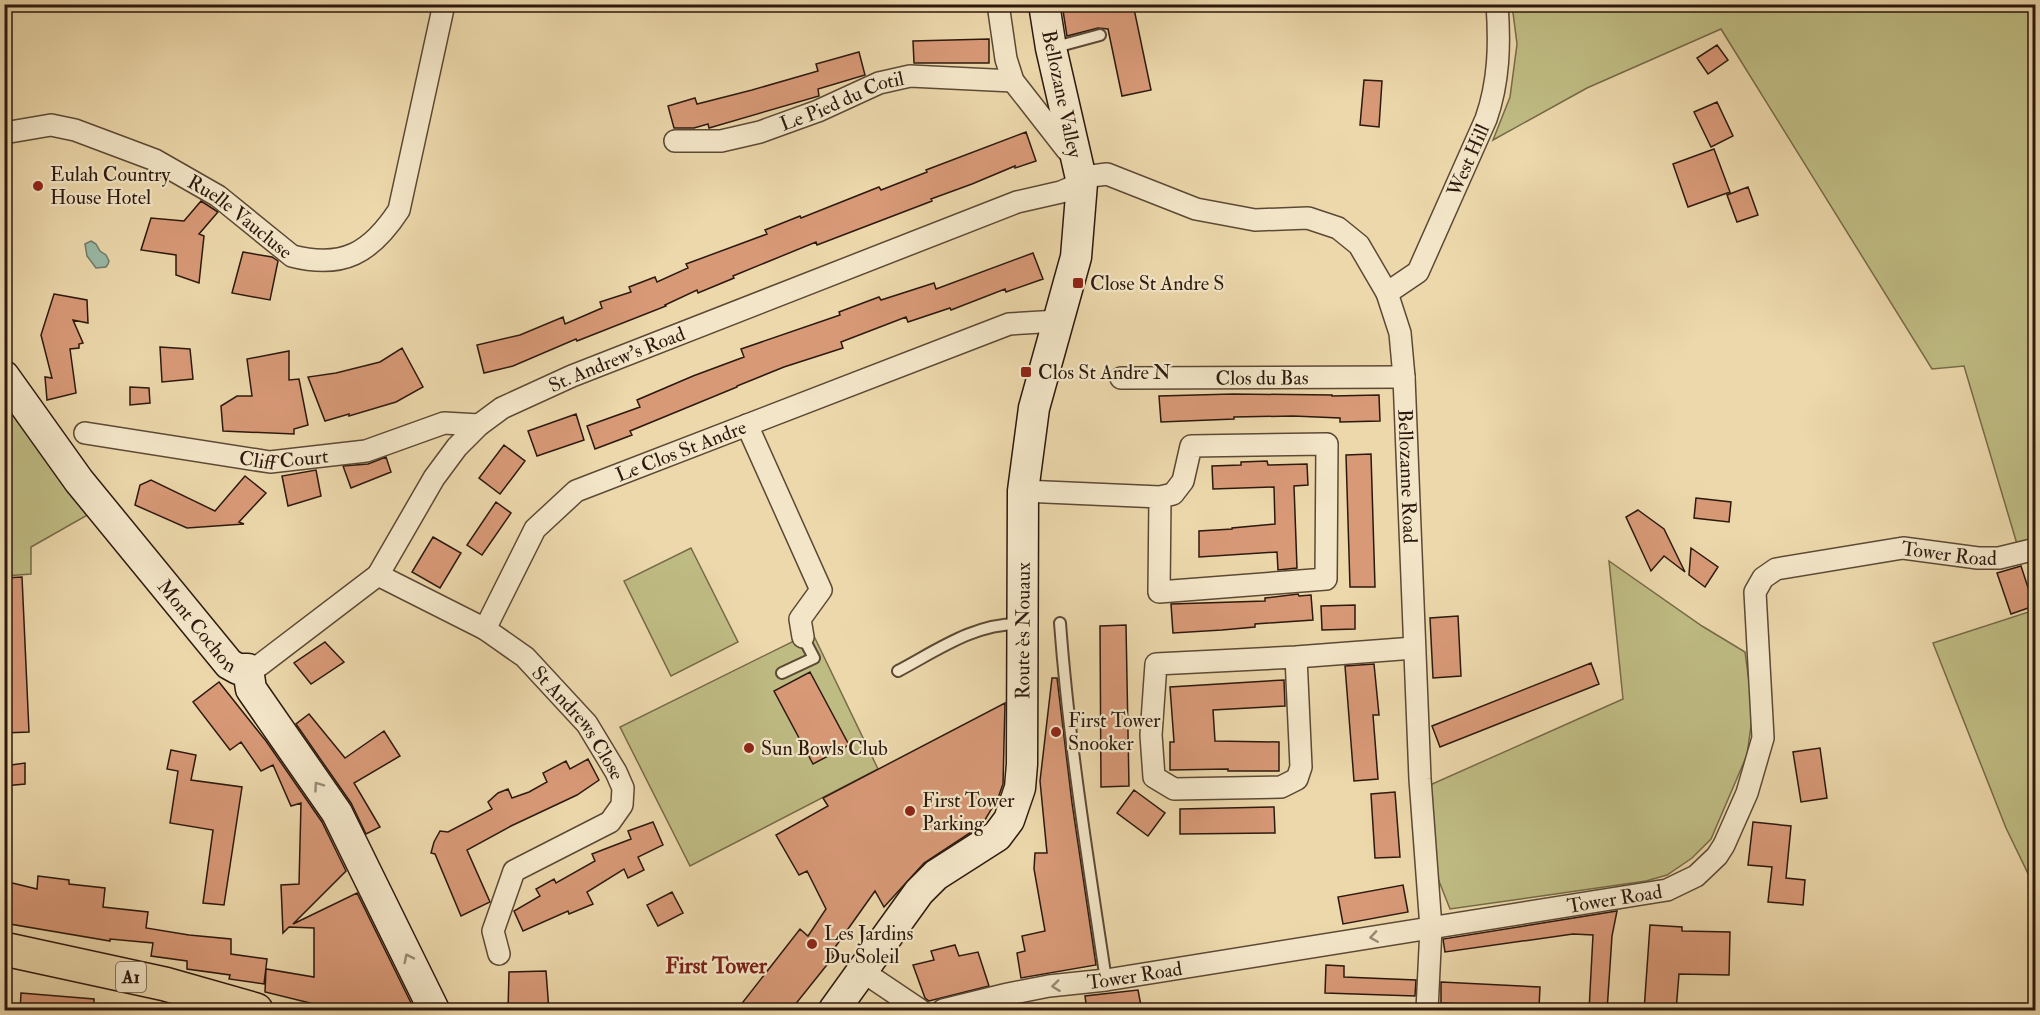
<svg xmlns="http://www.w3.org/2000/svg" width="2040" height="1015" viewBox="0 0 2040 1015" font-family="'IM FELL Double Pica',serif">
  <rect width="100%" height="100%" fill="#ecd8ab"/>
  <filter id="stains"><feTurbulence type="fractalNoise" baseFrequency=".00333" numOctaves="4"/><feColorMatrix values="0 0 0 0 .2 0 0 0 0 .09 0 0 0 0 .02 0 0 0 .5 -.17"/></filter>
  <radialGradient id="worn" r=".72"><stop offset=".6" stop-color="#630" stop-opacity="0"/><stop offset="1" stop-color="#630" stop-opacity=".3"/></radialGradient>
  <path fill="#bfbc83" stroke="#766a48" stroke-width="1.5" d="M1512 5H2035V539L2017 544 1964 366 1932 369 1721 29 1587 88 1493 140 1510 97 1517 44Z
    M4 394 91 513 31 547V574L5 576Z
    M691 548 738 642 671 676 624 581Z
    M1609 561 1702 626 1745 652 1753 711 1747 755 1711 839 1692 858 1667 875 1646 881 1450 909 1435 871 1430 785 1623 699Z
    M2035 610H2036L2035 888 2006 828 1933 643Z
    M812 632 878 769 690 866 620 727Z"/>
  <path fill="#99baa7" stroke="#6d7a6a" stroke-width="1.5" d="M91 241 96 244 100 251 106 255 109 261 108 264 106 267 96 268 87 256 85 244Z"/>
  <path fill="#d89977" stroke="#2c190e" stroke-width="1.5" d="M1062 4H1133L1151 90 1122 96 1108 29 1098 28 1067 36Z
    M989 39V63H914L913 41Z
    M1717 45 1728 60 1708 74 1697 58Z
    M859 52 865 75 818 89 819 96 709 128 708 124 694 128H674L668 106 695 98 697 104 752 90 818 71 816 64Z
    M1364 80 1382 81 1379 127 1360 125Z
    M1717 102 1733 136 1711 147 1694 112Z
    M1026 132 1036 161 1015 168V166L972 184 931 199 932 201 817 245 816 242 733 276 734 278 698 293 697 290 665 305 666 306 577 341 576 339 513 366 484 373 477 345 520 335 563 317 565 324 602 308 600 302 631 292 629 287 655 277 657 282 688 268 686 264 767 234 765 230 800 216 801 218 879 187 881 190 927 172 926 170Z
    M1714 149 1730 192 1688 207 1673 164Z
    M1748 187 1758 215 1737 222 1727 195Z
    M201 201 218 212 199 234 204 236 199 283 176 275V255L141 250 151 218 184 221Z
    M243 252 272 257 278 261 270 300 232 293Z
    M1033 253 1043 279 1006 292 1005 289 951 310 950 308 908 322 906 317 841 342 843 348 784 367 737 386V387L630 431 632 435 595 449 587 426 640 407 637 400 693 376 744 357 741 349 840 315 839 312 879 297 881 300 934 283 936 289Z
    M54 294 87 300 88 323 73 320 83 343 79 344V348L70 349 76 393 47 400 45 377 52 378 41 335Z
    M160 347 190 349 193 379 162 382Z
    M402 348 423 387 396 402 349 416V414L325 421 308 377 336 373 380 362Z
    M289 351V380L299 379 308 425 294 429V434L223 431 221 406 237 396H252L247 359Z
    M130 387 149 388 150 403 130 405Z
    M1233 394 1332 395V396L1379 395 1380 421 1340 422V418L1293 416 1234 417V419L1161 422 1159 396Z
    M576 414 584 440 537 456 528 431Z
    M504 445 525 461 500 494 479 478Z
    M1371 454 1375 587H1350L1346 455Z
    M386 457 391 472 351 488 343 466 368 464Z
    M1267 461 1268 465 1307 464 1308 485 1294 486 1297 568 1278 570 1277 552 1199 557V531L1232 529V528L1275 524 1274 487 1213 489 1212 466 1241 465V462Z
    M316 470 321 496 288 506 282 476Z
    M245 476 266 493 239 522 244 524 187 528 135 505 140 485 151 480 215 511Z
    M1696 498 1731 502 1729 522 1694 518Z
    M496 502 511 513 482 555 467 545Z
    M1638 510 1664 529 1685 572 1664 556 1651 571 1626 517Z
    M433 537 461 553 440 588 412 572Z
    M1691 548 1718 567 1705 587 1689 575Z
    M2021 566 2034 606 2011 614 1997 573Z
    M22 577 29 732 4 733V578Z
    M1298 594 1299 596 1311 595 1313 620 1255 624V627L1222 630 1173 633 1171 604 1265 601V598Z
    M1355 605V629L1322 630 1321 606Z
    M1458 616 1461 676 1433 678 1430 618Z
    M1126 625 1129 786 1101 787 1100 626Z
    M325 642 344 662 311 684 294 663Z
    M1591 663 1599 684 1440 747 1432 726Z
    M1374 664 1379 715H1373L1378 779 1354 781 1345 666Z
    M810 672 849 745 813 764 774 691Z
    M1052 678H1057L1072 803 1096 965 1021 978 1017 953 1025 951 1022 936 1045 931 1034 869 1035 853H1047L1040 781Z
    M1284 680 1285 706 1213 710 1215 741 1279 742V771H1228V769L1170 770V742H1174L1170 687Z
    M219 682 266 741 322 822 346 871 293 924 357 893 415 1011H330L310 1003 265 992 266 969 314 977V928L289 927 283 933 281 885 299 884 301 803 291 806 273 765 261 771 241 742 230 750 193 702Z
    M1005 703 1003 784 998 798 982 825 924 863 884 907 875 891 831 953 834 956 790 1011H736L800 929 808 936 826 909 807 871 799 875 776 835 828 806 823 798Z
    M309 714 345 758 384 731 400 756 354 783 380 827 366 834 351 803 296 724Z
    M1820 748 1827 798 1801 802 1793 752Z
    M171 750 196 755 191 780 242 787 224 905 203 903 213 830 170 823 178 771 167 769Z
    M588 759 599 780 577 795 511 826 467 850 490 902 461 916 435 854 431 853 434 842 440 831 448 832 492 809 488 802 498 793 508 789 512 798 529 792 547 782 543 773 566 761 570 769Z
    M25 763V784L4 786V766Z
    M1134 790 1165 813 1148 836 1117 813Z
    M1395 792 1400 857 1375 858 1371 794Z
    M1274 807 1275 833 1180 834V809Z
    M653 822 663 845 638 857 644 870 628 878 624 869 587 892 593 904 569 914 568 911 523 931 514 911 540 896 536 889 554 879 556 883 595 861 592 854 631 839 628 831Z
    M1753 822 1791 826 1786 878 1805 880 1803 905 1768 902 1772 867 1748 865Z
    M38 876 69 880V884L105 888 103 907 148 912 146 928 189 935 231 939V954L267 959 264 984 229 979 230 975 187 969V961L151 956 153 943 110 939V941L4 923V881L37 889Z
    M1403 885 1408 912 1343 924 1338 897Z
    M672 892 683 913 658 926 647 905Z
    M1617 911 1612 936 1607 1011H1589L1593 935 1573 934 1445 952 1443 939Z
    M1650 925 1682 927V931L1730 932 1729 975 1679 974 1676 1011H1644Z
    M955 945 959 956 978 952 989 986 929 1001 925 998 913 965 934 960 931 951Z
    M1326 965 1344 966V977L1416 980 1415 996 1325 993Z
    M546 971 549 1011H508L509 972Z
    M1441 982 1540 987 1539 1008 1441 1003Z
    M1138 990 1142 1011H1087L1085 996Z
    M21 993 94 999V1011H20Z"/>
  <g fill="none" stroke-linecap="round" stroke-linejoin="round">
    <g stroke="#5c4935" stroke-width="14">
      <path id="lane" d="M1052 48 1100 35
        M1060 623C1069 743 1088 861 1106 980
        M898 671C936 651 975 623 1019 624
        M782 673 814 658 803 637"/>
    </g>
    <g stroke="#5c4935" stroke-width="24">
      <g id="street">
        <path d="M998 4 1006 59 1013 81 1067 150 1075 152"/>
        <path id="s1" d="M4 133 51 125 75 130 155 160 218 196 292 256C343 269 371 253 399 210L444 4"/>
        <path id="s2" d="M675 141H721L760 132 818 111 879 83 910 76 1013 81"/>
        <path id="s3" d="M1387 293 1418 272 1486 119C1499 82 1500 44 1497 4"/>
        <path id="s4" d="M1121 378 1404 377"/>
        <path d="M747 425 821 590 800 619 803 637"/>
        <path id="s5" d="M85 433 270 462 366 451 444 423 479 425"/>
        <path d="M1023 491 1160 497 1173 494 1183 481 1191 446 1327 444 1326 579 1159 592 1160 497"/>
        <path id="s6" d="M378 575 485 629 535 529 576 491 1009 324 1058 321"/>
        <path id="s7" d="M485 629 525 657 587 724 616 772 623 788 622 805 610 822 514 871 493 931 499 954"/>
        <path d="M1296 657 1156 664 1151 735 1154 777 1174 789 1281 787 1297 779 1301 767 1296 657 1414 648"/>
        <path id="s8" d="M248 669 260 665 378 575 434 478 457 447 479 425 502 408 572 376 1017 202 1061 192 1082 183 1091 176 1107 174 1196 209 1255 220 1308 218 1338 228 1359 245 1387 293 1400 333 1404 377 1420 779 1431 928 1427 1010"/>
        <path d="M862 971 920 1010"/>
        <path id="s9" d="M943 1010 1008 994 1049 986 1106 980 1667 890 1696 876 1717 856 1724 845 1747 793 1763 738 1755 592 1763 578 1776 569 1903 548 1978 558H1999L2036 549"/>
      </g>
    </g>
    <g stroke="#2c190e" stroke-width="33">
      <g id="secondary">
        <path id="s10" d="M4 376 79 481 229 664 238 669H248L251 689 337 813 434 1010"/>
        <path id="s11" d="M834 1010 919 892 936 875 997 836 1009 820 1020 788 1022 764 1023 491 1034 408 1076 257 1082 183 1051 48 1044 4"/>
      </g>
    </g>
    <g stroke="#2c190e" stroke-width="36">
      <path id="primary" d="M4 949 165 984 256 1010"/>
    </g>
    <use href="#lane" stroke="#f3e6c8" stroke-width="10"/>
    <use href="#street" stroke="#f3e6c8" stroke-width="21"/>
    <use href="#secondary" stroke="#f3e6c8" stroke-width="30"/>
    <use href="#primary" stroke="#ecd8ab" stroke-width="33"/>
  </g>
  <defs><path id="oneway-chevron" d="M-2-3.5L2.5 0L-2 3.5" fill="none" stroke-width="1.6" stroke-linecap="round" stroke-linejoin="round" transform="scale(1.5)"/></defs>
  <g stroke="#998a74">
    <use href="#oneway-chevron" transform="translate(318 786) rotate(-125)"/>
    <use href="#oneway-chevron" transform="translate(1374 937) rotate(171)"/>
    <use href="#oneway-chevron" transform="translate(408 958) rotate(-116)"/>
    <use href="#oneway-chevron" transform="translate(1056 986) rotate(173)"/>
  </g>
  <g fill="#8f2418" stroke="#f3e6c8" stroke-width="2">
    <circle cx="38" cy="186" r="6"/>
    <rect x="1072" y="277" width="12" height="12" rx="3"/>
    <rect x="1020" y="366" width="12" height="12" rx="3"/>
    <circle cx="1056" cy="732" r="6"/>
    <circle cx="749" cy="748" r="6"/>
    <circle cx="910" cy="811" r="6"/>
    <circle cx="812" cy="944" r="6"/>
  </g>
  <g text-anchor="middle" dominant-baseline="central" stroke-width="4.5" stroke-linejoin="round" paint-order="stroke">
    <rect fill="#f3e6c8" stroke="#685646" stroke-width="1.5" x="116" y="962" width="30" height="30" rx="4.5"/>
    <g font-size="18" font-weight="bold" fill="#2c190e">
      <text x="131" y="977">A1</text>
    </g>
    <g font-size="20" fill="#2c190e" stroke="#f3e6c8">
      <text transform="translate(1062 94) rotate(78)">Bellozane Valley</text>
      <text stroke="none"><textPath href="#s2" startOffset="174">Le Pied du Cotil</textPath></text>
      <text stroke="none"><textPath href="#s3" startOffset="160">West Hill</textPath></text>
      <text stroke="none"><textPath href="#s1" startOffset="260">Ruelle Vaucluse</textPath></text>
      <text stroke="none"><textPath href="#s8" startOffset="496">St. Andrew's Road</textPath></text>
      <text stroke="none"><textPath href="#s4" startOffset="141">Clos du Bas</textPath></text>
      <text stroke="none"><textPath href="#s6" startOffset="400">Le Clos St Andre</textPath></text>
      <text stroke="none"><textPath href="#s5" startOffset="201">Cliff Court</textPath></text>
      <text stroke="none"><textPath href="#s8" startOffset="1530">Bellozanne Road</textPath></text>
      <text stroke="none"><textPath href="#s9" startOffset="1276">Tower Road</textPath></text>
      <text stroke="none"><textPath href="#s10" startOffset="316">Mont Cochon</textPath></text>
      <text stroke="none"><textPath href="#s11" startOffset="453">Route ès Nouaux</textPath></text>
      <text stroke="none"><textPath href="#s7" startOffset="134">St Andrews Close</textPath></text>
      <text stroke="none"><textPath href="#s9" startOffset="681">Tower Road</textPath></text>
      <text stroke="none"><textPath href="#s9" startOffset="195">Tower Road</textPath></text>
    </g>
    <g font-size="20" fill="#2c190e" stroke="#f3e6c8" text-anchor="start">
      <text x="50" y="174">Eulah Country<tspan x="50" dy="23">House Hotel</tspan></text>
      <text x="1090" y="283">Close St Andre S</text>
      <text x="1038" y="372">Clos St Andre N</text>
      <text x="1068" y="720">First Tower<tspan x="1068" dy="23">Snooker</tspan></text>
      <text x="761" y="748">Sun Bowls Club</text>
      <text x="922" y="800">First Tower<tspan x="922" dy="23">Parking</tspan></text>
      <text x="824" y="933">Les Jardins<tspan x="824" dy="23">Du Soleil</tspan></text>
    </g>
    <g font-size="22" font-weight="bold" fill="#7a1f14" stroke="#f3e6c8">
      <text x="716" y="966">First Tower</text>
    </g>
  </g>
  <rect width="2040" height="1015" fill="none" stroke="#ecd8ab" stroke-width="24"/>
  <rect x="6" y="6" width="2028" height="1003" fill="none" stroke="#2c190e" stroke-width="3"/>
  <rect x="12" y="12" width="2016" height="991" fill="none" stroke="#2c190e" stroke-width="1.5"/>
  <rect width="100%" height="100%" filter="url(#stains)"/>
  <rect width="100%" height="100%" fill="url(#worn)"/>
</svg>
